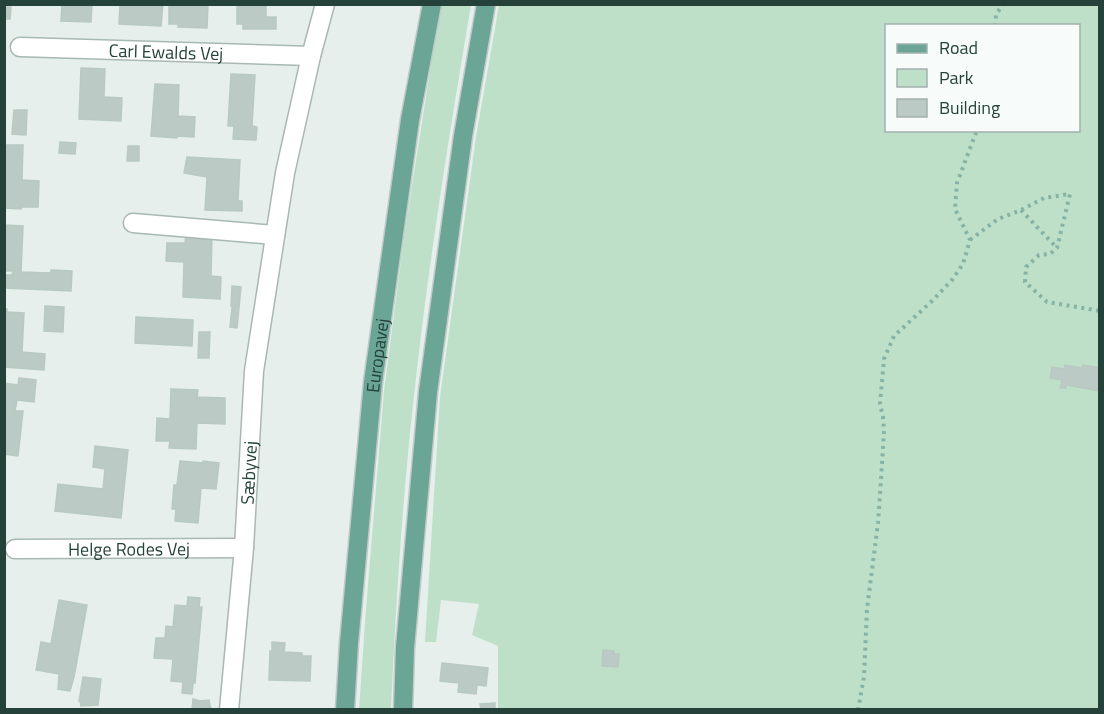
<svg xmlns="http://www.w3.org/2000/svg" width="1104" height="714" viewBox="0 0 1104 714" font-family="'Titillium Web',sans-serif">
  <rect width="100%" height="100%" fill="#e6efeb"/>
  <path fill="#bfe0c8" fill-rule="evenodd" d="M442 5H471C450 129 430 253 416 378 403 488 396 599 391 709H359L366 609 384 391 405 230 434 46Z
    M499 5H1099V709H498V646L472 635 479 604 441 600 436 642H425L440 397 476 137ZM886 26H1078V130H886Z"/>
  <path fill="#bbcac4" stroke="#b8c9c2" stroke-width="1.5" d="M62 4H92L91 22 61 21Z
    M120 4H163L161 26 119 24Z
    M169 4H208L207 28 178 27V24H169Z
    M237 4H266V17H276V29H243V24H237Z
    M4 7H11L10 19H4Z
    M81 68 105 69 104 97 122 98 121 121 79 119Z
    M231 74 255 75 252 126 257 127 256 140 233 139 234 126H228Z
    M155 84 179 85 178 116 195 117 194 137 177 136V138L151 136Z
    M14 110H27L26 135 12 134Z
    M60 142 76 143 75 154 59 153Z
    M4 145H23L22 180 39 181 38 207H21V209L4 208Z
    M128 146H139V161H127Z
    M187 157 240 160 238 201H242V211L205 210 207 177 184 173Z
    M4 225 23 226 21 272 51 273V270L72 271 71 291 4 288V275H12L13 271H4Z
    M186 234 212 235 211 276 221 277 220 299 183 297 184 262 166 261 167 243H185Z
    M232 286 241 287 237 328 230 327 232 307 231 306Z
    M45 306 64 307 63 332 44 331Z
    M4 309H7V312L24 313 22 352 45 354 44 370 4 367Z
    M136 317 193 320 192 346 135 343Z
    M199 332H210L209 358H198Z
    M1065 365 1082 368 1083 365 1100 368V391L1066 385V388H1060L1062 380 1050 378 1052 367 1064 369Z
    M19 378 36 380 34 402 17 400 15 411H23L18 456 4 454V383L18 385Z
    M171 389 198 390 197 397 225 398V424L197 423 196 449 169 448 170 441H156L157 418 170 419Z
    M95 446 128 450 121 518 55 511 58 484 103 489 105 469 93 467Z
    M180 461 203 463V461L219 463 216 489 201 488 198 523 175 521 176 509H172L174 485H177Z
    M188 597 200 598 199 607H202L195 683H193L192 694 182 693 183 682 171 681 173 659 154 658 156 638H165L166 626 173 627 175 605 187 606Z
    M59 600 87 605 74 677 70 691 58 689 59 674 36 670 41 642 51 644Z
    M272 642 285 643 284 652 302 653V656H311L310 681 269 680 270 651 272 652Z
    M603 650 614 651V654H619L618 667 602 666Z
    M442 663 488 668 486 686 477 685 476 694 458 692 459 683 440 681Z
    M83 677 101 679 98 705 81 706 80 701H79Z
    M193 699 200 701 209 700 211 710H200V706L199 710H192Z
    M495 703V710H481L480 704Z"/>
  <g fill="none" stroke-linecap="round" stroke-linejoin="round">
    <g stroke="#a8b8b2" stroke-width="21">
      <g id="minor">
        <path id="s1" d="M20 47 311 56"/>
        <path d="M133 223 275 235"/>
        <path id="s2" d="M15 549 244 548"/>
        <path id="s3" d="M229 710 244 548 254 371 285 173 311 56 325 4"/>
      </g>
    </g>
    <g stroke="#c2cac8" stroke-width="21">
      <g id="major">
        <path id="s4" d="M345 710 349 643 373 382 410 120 432 4"/>
        <path d="M403 710 405 648 428 392 463 136 486 4"/>
      </g>
    </g>
    <path stroke="#86b3a5" stroke-width="4" stroke-dasharray="3 4.5" stroke-linecap="butt" d="M995 26 996 15 1003 4
      M1021 210 1057 248
      M970 240 998 219 1021 210 1044 198 1070 194 1057 248 1050 254 1039 255 1026 267 1025 282 1047 302 1100 311
      M858 710 864 677 867 609 878 523 881 480 884 431 883 417 880 404 884 359 894 336 932 301 952 280 963 264 970 240 955 209 957 183 977 130"/>
    <use href="#minor" stroke="#fff" stroke-width="18"/>
    <use href="#major" stroke="#6aa596" stroke-width="18"/>
  </g>
  <g text-anchor="middle" dominant-baseline="central" stroke-width="5" stroke-linejoin="round" paint-order="stroke">
    <g font-size="18" fill="#24423a" stroke="#f7fbf9">
      <text stroke="none"><textPath href="#s1" startOffset="146">Carl Ewalds Vej</textPath></text>
      <text stroke="none"><textPath href="#s4" startOffset="356">Europavej</textPath></text>
      <text stroke="none"><textPath href="#s3" startOffset="238">Sæbyvej</textPath></text>
      <text stroke="none"><textPath href="#s2" startOffset="114">Helge Rodes Vej</textPath></text>
    </g>
  </g>
  <rect width="1104" height="714" fill="none" stroke="#24423a" stroke-width="12"/>
  <rect x="885" y="24" width="195" height="108" fill="#f7fbf9" stroke="#a3b1ad" stroke-width="1.5"/>
  <rect x="897" y="44" width="30" height="9" fill="#6aa596" stroke="#a3b1ad" stroke-width="1.5"/>
  <text x="939" y="54" font-size="18" fill="#24423a">Road</text>
  <rect x="897" y="69" width="30" height="18" fill="#bfe0c8" stroke="#a3b1ad" stroke-width="1.5"/>
  <text x="939" y="84" font-size="18" fill="#24423a">Park</text>
  <rect x="897" y="99" width="30" height="18" fill="#bbcac4" stroke="#a3b1ad" stroke-width="1.5"/>
  <text x="939" y="114" font-size="18" fill="#24423a">Building</text>
</svg>
